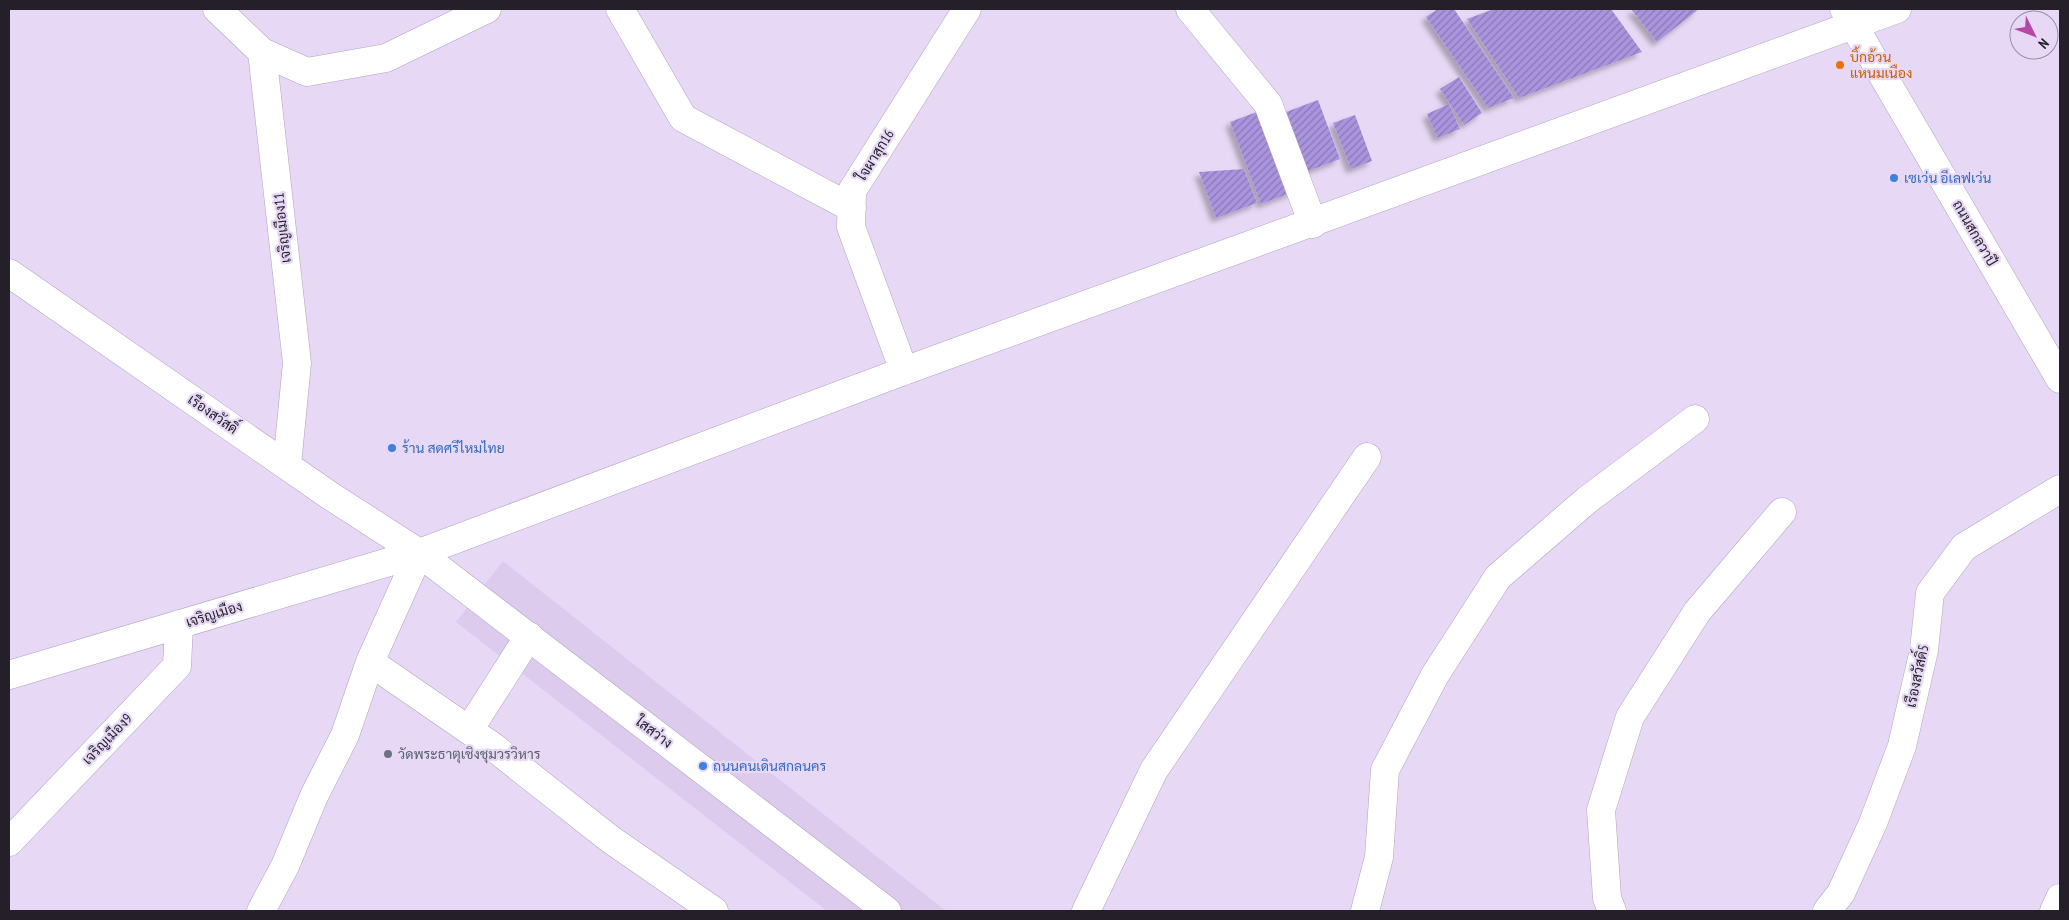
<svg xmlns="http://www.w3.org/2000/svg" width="2069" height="920" viewBox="0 0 2069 920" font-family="'PT Sans Narrow',Sarabun,sans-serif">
  <defs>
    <pattern id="building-hatch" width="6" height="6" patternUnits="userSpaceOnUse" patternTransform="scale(1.25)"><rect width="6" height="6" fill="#aa94de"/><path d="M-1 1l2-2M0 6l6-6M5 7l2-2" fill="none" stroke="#8a78b4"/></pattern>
    <filter id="shadow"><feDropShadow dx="-4.5" dy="4.5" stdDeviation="2.5" flood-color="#0004"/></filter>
  </defs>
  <rect width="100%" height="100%" fill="#e7d9f5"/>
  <path fill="#dccbed" d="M503 561 946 911H827L456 622Z"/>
  <path fill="url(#building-hatch)" filter="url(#shadow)" d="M1438 9H1454L1514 98 1488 108 1426 17Z
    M1494 9H1611L1642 52 1519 98 1467 19Z
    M1631 9H1699L1657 42Z
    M1459 77 1482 113 1464 125 1440 89Z
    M1318 100 1340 159 1300 174 1278 115Z
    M1449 104 1460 129 1438 138 1427 114Z
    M1262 110 1293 192 1261 204 1230 122Z
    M1355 115 1372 161 1351 169 1333 123Z
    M1244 169 1257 203 1216 218 1199 172Z"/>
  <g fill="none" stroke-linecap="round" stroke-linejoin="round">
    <g stroke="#b0a3be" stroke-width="29">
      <path id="minor" d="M217 9 262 52 297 363 287 465
        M620 9 683 118 852 208
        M1190 9 1268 104 1313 224
        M1844 9 2060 379
        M262 52 307 72 386 58 487 9
        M9 273 329 495 419 553 887 911
        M904 371 851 227 852 191 967 9
        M370 662 492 746 610 839 714 911
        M9 675 419 553 904 371 1897 9
        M469 730 529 636
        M9 842 177 666 179 624
        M261 911 285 866 314 796 345 735 370 662 419 553
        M1086 911 1154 770 1367 457
        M1365 911 1379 857 1385 770 1435 675 1498 577 1587 500 1695 419
        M1612 911 1607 898 1601 810 1630 717 1697 612 1782 512
        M1827 911 1841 893 1873 823 1902 746 1924 650 1930 593 1964 547 2060 489
        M2054 911 2060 898"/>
    </g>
    <use href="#minor" stroke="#fff" stroke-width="28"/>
  </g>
  <circle fill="#e8710a" stroke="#e7d9f5" stroke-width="2" cx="1840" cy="65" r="5"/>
  <g fill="#3f7fe0" stroke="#e7d9f5" stroke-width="2">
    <circle cx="1894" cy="178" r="5"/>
    <circle cx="392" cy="448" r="5"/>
    <circle cx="703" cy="766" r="5"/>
  </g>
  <circle fill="#6b7280" stroke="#e7d9f5" stroke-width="2" cx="388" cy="754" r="5"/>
  <g text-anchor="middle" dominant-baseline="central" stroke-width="4.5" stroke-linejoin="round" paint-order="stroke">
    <g font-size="14" fill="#c56008" stroke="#e7d9f5" text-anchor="start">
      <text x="1850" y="57">บิ้กอ้วน<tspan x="1850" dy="16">แหนมเนือง</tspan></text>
    </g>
    <g font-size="14" fill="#241f29" stroke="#e7d9f5">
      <text transform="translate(875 155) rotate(-58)">ใจผาสุก16</text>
      <text transform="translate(282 228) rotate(-96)">เจริญเมือง11</text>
      <text transform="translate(1975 233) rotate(60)">ถนนสกลวาปี</text>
      <text transform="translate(213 414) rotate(35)">เรืองสวัสดิ์</text>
      <text transform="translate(214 614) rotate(-17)">เจริญเมือง</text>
      <text transform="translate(1917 676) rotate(-78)">เรืองสวัสดิ์5</text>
      <text transform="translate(654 732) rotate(37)">ใสสว่าง</text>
      <text transform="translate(107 739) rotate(-46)">เจริญเมือง9</text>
    </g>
    <g font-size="14" fill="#366cbe" stroke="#e7d9f5" text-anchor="start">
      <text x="1904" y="178">เซเว่น อีเลฟเว่น</text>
      <text x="402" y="448">ร้าน สดศรีไหมไทย</text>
      <text x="713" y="766">ถนนคนเดินสกลนคร</text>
    </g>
    <g font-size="14" fill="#5b616d" stroke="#e7d9f5" text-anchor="start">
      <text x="398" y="754">วัดพระธาตุเชิงชุมวรวิหาร</text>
    </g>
  </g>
  <rect width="2069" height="920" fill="none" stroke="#241f29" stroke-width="20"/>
  <g transform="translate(2034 35) rotate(132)"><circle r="24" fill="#e7d9f5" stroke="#998fa3"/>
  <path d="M0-4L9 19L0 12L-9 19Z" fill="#b547a5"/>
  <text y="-8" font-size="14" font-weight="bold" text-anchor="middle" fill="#241f29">N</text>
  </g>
</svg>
